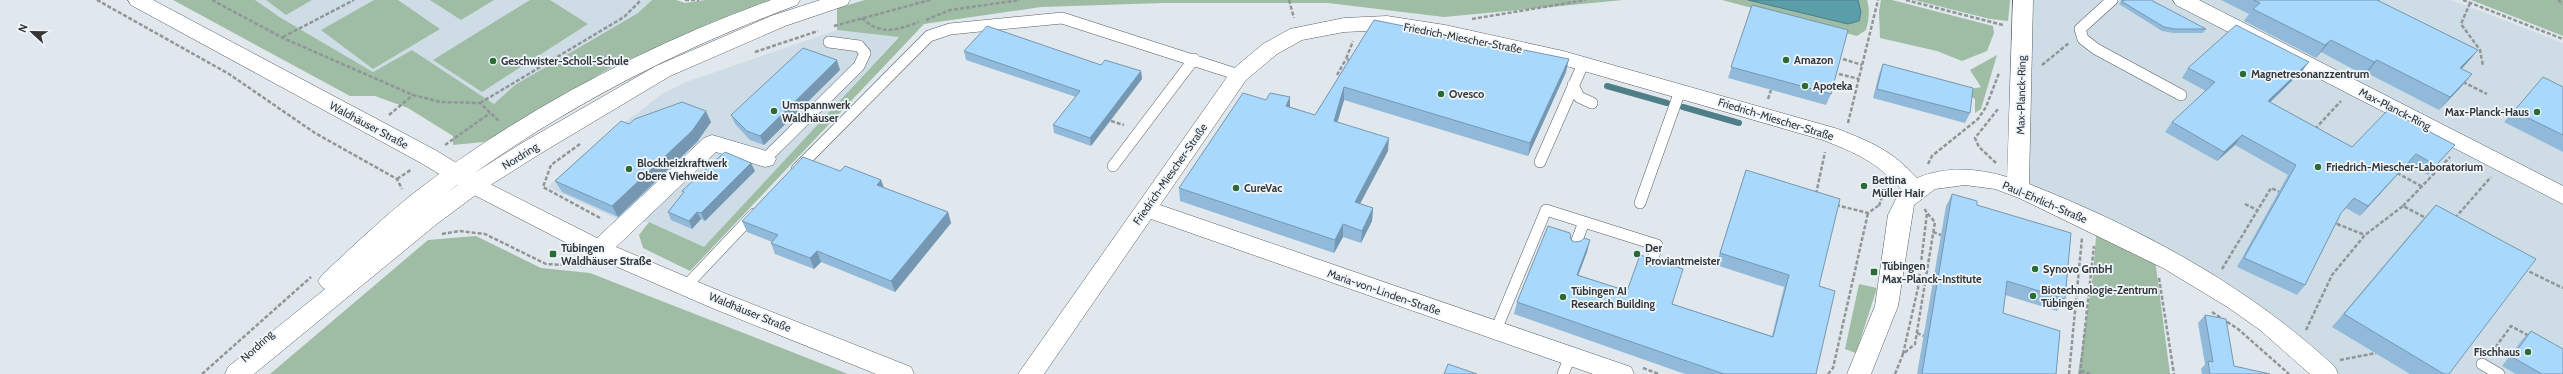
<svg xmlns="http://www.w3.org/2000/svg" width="2563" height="374" viewBox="0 0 2563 374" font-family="Cabin,sans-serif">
  <rect width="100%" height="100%" fill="#e1e8ed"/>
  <path fill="#cedce6" d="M255 0H652L638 13 515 85 494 104 412 50 373 72 281 18Z
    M2016 0H2452L2563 43V374H2330L2279 330 2007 181 2012 26Z
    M837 30 899 36 704 248 649 222H624L547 187 585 153 662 94 686 82Z"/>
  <path fill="#9ebda4" d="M173 0H255L281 18 373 72 412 50 494 104 515 85 638 13 652 0H676L685 3 705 0H769L715 21 612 67 484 142 453 145V136L408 108 375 96H350Z
    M266 0H312L286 15Z
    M374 0H398L440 29 373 69 321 30Z
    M430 0H494L461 20Z
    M530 0H550L588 24 482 92 433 60Z
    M865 0H1623L1444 17 1328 3H1163L1041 7 924 24 690 271 643 248 639 235 649 222 704 247 899 37 837 30V8Z
    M1722 0H1867C1870 10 1869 20 1866 30L1857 36Z
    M1881 0H1892L1993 26 1994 33 1987 51 1962 61 1937 51 1880 38 1879 11Z
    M1914 0H2010L2008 21 1990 19Z
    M2471 0H2563V36Z
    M1997 55 1981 109 1975 113V99L1961 91 1981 87 1970 70Z
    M2097 224 2154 252 2170 374H2078L2093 275Z
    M476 236 541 268 590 273 848 374H270L428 240Z
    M1859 284 1877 288 1856 353 1845 349Z"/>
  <path fill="#599ea9" stroke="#4e7e87" d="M1748 0H1858L1861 12 1859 21 1848 24Z"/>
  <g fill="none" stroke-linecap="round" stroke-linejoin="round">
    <path stroke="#4e7e87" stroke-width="6" d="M1607 86 1667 103
      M1683 107 1739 123"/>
    <g stroke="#5a6065" stroke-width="12">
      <path id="lane" d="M2112 0 2080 29 2083 39 2096 49 2181 95
        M1573 85 1579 97 1592 103
        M765 159 859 66 865 53 859 46 829 42
        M1540 162 1583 64
        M1113 166 1194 59
        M797 169 929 36 950 29 1062 18 1239 75
        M1640 203 1680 91
        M1584 222 1657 245 1649 272
        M686 286 754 214
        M1496 330 1546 210 1584 222 1574 248
        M2482 364 2499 374
        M1563 374 1570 356"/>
    </g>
    <g stroke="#5a6065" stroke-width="1">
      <path id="street" d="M128 0H153L437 151 492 185 597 238 704 138 712 135 773 153 776 159 773 165 765 167 716 152 616 247 729 295 911 367 914 374H876L712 308 592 256 476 196 421 163 131 5Z
        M2013 0H2033L2029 184C2140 228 2247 285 2335 367L2338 374H2310L2260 330 2229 308 2163 268 2019 198 1995 189 1965 185 1935 189 1914 205 1898 306 1871 374H1847L1875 306 1888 215 1901 189C1875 161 1858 154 1823 140L1563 65 1445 39 1387 30 1344 32 1302 40 1277 54 1246 80 1160 205 1631 367 1634 374H1593L1151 219 1044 374H1018L1232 70 1263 44 1290 29 1344 18 1387 16 1445 25 1563 51 1838 129C1873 143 1891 150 1917 178 1947 166 1977 168 2007 177Z
        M2173 0H2199L2563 186V204L2176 5Z"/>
    </g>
    <g stroke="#5a6065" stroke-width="1">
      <path id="secondary" d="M771 0H800L797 5C664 54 539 121 427 208L465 179 522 143 656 66 771 16 820 0H850L847 5 785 26 670 76 538 155 481 191 438 223 254 374H225L228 367 325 289 322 287 318 281 322 275C351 248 379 221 410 196 518 112 642 47 771 0Z"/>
    </g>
    <path stroke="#909598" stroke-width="2.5" stroke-dasharray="4 2" stroke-linecap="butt" d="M97 0 229 74 315 133 397 179 402 189
      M212 0 283 38 413 95 441 102 480 103 500 122
      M685 0H699
      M1289 0 1294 18
      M1906 0 2003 25
      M2463 0 2563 39
      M2558 0 2563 4
      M2470 3 2461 24 2480 50 2483 66
      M862 18C880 36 897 30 919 22
      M1472 19 1586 0
      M926 20 950 10 1020 0
      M834 26 930 0
      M283 37 354 0
      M755 52 818 31
      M1843 59 1862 65
      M1351 61 1346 59 1353 41
      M2042 65 2069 43
      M1839 74 1859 79
      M1337 75 1346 59
      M2463 82 2487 94
      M1768 99 1771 90
      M480 103 624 17 641 0
      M389 115 413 95
      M1111 121 1124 125
      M1848 123 1878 0
      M2315 129 2341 101
      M580 144 551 165 543 187 602 219
      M445 145 490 113
      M1996 163 1979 147 1975 138 1998 109
      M1928 164 1932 156 1978 119 1986 107 1999 73
      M2397 173 2423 187
      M397 179 412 169
      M1816 194 1825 152
      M2245 204 2257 210
      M1836 205 1868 213 1878 206
      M1879 206 1885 188
      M2403 206 2450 157
      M2336 217 2338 225
      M2455 218 2491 177
      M2337 224 2365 235
      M1933 232 1941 235
      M442 234 459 231 485 234 546 264 586 266
      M2222 269 2271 188 2282 193
      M2524 269 2563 288
      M2159 278 2174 374
      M2212 312 2238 329 2289 374
      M2306 330 2332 275 2365 235 2403 206 2426 218
      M1917 333 1924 336
      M2492 352 2511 326 2529 336
      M1903 354 1918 288 1927 213 1924 208
      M2340 360 2376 353
      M1643 368 1659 374
      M2081 371 2090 374
      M202 374 311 277
      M1828 374 1833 368 1868 213
      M1895 374 1903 354 1915 344 1935 222 1927 213
      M2069 374 2082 238
      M2080 374 2094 246"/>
    <use href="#lane" stroke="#fff" stroke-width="11"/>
    <use href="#street" fill="#fff" fill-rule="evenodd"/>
    <use href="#secondary" fill="#fff" fill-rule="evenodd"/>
  </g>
  <path fill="#91bada" d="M2221 0H2381L2379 1 2478 50 2461 69 2472 74 2461 87 2439 110 2367 73 2364 75 2321 52 2316 58 2244 21 2249 14Z
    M2121 1 2206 29 2203 33H2173L2162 31 2119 4Z
    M1752 5 1831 94 1826 105 1728 78Z
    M1374 20 1566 72 1528 156 1344 100 1337 122 1388 151 1360 204 1373 208 1372 221 1361 243 1343 237 1334 253 1180 201 1179 188 1266 100 1290 97V107L1315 115Z
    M964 51 1101 65 1141 71 1142 79 1091 146 1054 133 1053 125 1076 97 966 60Z
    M2309 62 2302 71 2270 102 2352 147 2455 145 2428 175 2407 164 2360 216 2346 208 2341 213 2305 285 2297 295 2237 267 2288 175 2235 145 2217 161 2165 132 2172 122 2206 91 2182 78 2188 68Z
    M1883 64 1970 113 1965 123 1873 98 1879 74Z
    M840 70 764 145 750 140 735 124 731 115Z
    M2563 87V152L2504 122 2533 89Z
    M711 122 697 142 618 217 562 192 555 181 629 124Z
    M1746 170 1819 286 1816 374H1685L1514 314 1517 302 1571 240 1587 252 1578 275 1627 291 1646 262 1672 304 1772 336 1784 287 1716 265Z
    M755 171 705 221 701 219 692 229 671 220 668 212 683 193 682 191Z
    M840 171 881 180 884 188 948 212 951 223 895 292 821 262 814 269 775 254 771 243 772 242 747 232 742 221Z
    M1952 194 1977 205 2065 299 2057 311 2005 295 2003 313 2056 374H1917L1946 206Z
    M2436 205 2449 374H2410L2332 327 2424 218Z
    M2205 315 2234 366 2270 374H2202L2201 369 2205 364 2198 323Z
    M2531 331 2563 374H2516L2502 366 2522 340Z"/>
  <path fill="#7697b1" d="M2331 40 2316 58 2325 45Z
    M2478 50 2467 63 2450 81 2460 68Z
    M1569 59 1566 72 1528 156 1530 143Z
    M837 60 840 70 764 145 760 136Z
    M2377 60 2367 73 2364 75 2374 62Z
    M2309 62 2302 71 2261 111 2268 101Z
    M1141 71 1142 79 1091 146 1090 138Z
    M2472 74 2461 87 2439 110 2450 97Z
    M1344 87V100L1334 134V121Z
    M1290 97V110L1286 106Z
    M706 111 711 122 697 142 618 217 612 206Z
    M2242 135 2235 145 2217 161 2224 152Z
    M1389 138 1388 151 1354 215 1355 202Z
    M2416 154 2407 164 2360 216 2368 206Z
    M751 163 755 171 705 221 701 213Z
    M881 180 885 191 877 185Z
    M1373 208 1372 221 1361 243 1362 231Z
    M697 212 701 219 692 229 689 221Z
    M948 212 951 223 895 292 891 281Z
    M1343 224V237L1334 253 1335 240Z
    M1590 240 1587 252 1574 287 1577 275Z
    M817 251 821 262 814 269 810 258Z"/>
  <path fill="#a9d8fd" stroke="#7697b1" d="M2126 0H2151L2206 29H2175L2164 27 2121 1Z
    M2254 0H2377L2478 50 2460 68 2472 74 2450 97 2377 60 2374 62 2331 40 2325 45 2253 9 2260 3Z
    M1752 5 1848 30 1831 94 1731 67Z
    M1374 20 1569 59 1530 143 1344 87 1334 121 1389 138 1355 202 1373 208 1362 231 1343 224 1335 240 1179 188 1243 93 1266 100 1270 93 1290 97 1286 106 1315 115Z
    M2236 25 2309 62 2268 101 2352 147 2388 110 2455 145 2436 165 2416 154 2368 206 2354 198 2341 213 2305 285 2244 258 2296 165 2242 135 2224 152 2172 122 2215 82 2188 68Z
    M987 26 1101 65 1105 60 1141 71 1090 138 1053 125 1080 91 964 51Z
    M803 48 837 60 760 136 747 131 731 115Z
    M1883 64 1973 88 1970 113 1877 89Z
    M2543 77 2563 87V135L2514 111Z
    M682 102 706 111 692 131 612 206 555 181 621 121 629 124 635 119Z
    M725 152 751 163 701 213 697 212 689 221 668 212 684 192 682 191Z
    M803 157 840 171 845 166 881 180 877 185 948 212 891 281 817 251 810 258 771 243 778 235 742 221Z
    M1746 170 1840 199 1819 286 1835 291 1816 374H1724L1517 302 1548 226 1570 233 1571 240 1575 242 1581 241 1584 238 1590 240 1577 275 1627 291 1640 255 1646 257V262L1650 266H1655L1660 262 1683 269 1672 304 1773 337 1789 275 1720 253Z
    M1952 194 1977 201V205L2071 233 2065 299 2007 281 2003 313 2060 331 2056 374H1922Z
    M2436 205 2536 259 2449 374H2444L2344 314Z
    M2205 315 2226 319 2234 366 2270 374H2210L2208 361 2213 362Z
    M2531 331 2563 349V374H2542L2512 357Z
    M1448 364 1477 374H1444Z"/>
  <g fill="#296a35" stroke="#eef5fb" stroke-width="1.5">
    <circle cx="1786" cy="60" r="4"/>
    <circle cx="493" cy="61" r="4"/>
    <circle cx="2243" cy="74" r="4"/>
    <circle cx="1805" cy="86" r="4"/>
    <circle cx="1441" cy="94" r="4"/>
    <circle cx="774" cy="111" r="4"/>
    <circle cx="2537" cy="112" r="4"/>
    <circle cx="2318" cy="167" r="4"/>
    <circle cx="629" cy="169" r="4"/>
    <circle cx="1864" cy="186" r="4"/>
    <circle cx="1236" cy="188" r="4"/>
    <rect x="549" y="250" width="8" height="8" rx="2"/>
    <circle cx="1637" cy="254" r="4"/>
    <circle cx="2035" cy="269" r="4"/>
    <rect x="1870" y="268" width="8" height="8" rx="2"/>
    <circle cx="2033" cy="296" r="4"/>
    <circle cx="1563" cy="297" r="4"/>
    <circle cx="2528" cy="352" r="4"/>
  </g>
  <g text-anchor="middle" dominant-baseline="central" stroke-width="3.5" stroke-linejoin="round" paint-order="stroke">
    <g font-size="11" fill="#333537" stroke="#eef5fb">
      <text transform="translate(1463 38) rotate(11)">Friedrich-Miescher-Straße</text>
      <text transform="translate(2021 95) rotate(-89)">Max-Planck-Ring</text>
      <text transform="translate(2395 109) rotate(27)">Max-Planck-Ring</text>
      <text transform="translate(1776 119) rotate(17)">Friedrich-Miescher-Straße</text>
      <text transform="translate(369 125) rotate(28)">Waldhäuser Straße</text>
      <text transform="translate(520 156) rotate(-32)">Nordring</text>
      <text transform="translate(1170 174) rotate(-55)">Friedrich-Miescher-Straße</text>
      <text transform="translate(2045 202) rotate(23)">Paul-Ehrlich-Straße</text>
      <text transform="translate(1384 292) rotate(19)">Maria-von-Linden-Straße</text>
      <text transform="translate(750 312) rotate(22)">Waldhäuser Straße</text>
      <text transform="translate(257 346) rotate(-43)">Nordring</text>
    </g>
    <g font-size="11" font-weight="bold" fill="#333537" stroke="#eef5fb" text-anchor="start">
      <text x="1794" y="60">Amazon</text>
      <text x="501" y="61">Geschwister-Scholl-Schule</text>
      <text x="2251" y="74">Magnetresonanzzentrum</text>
      <text x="1813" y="86">Apoteka</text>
      <text x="1449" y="94">Ovesco</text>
      <text x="782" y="105">Umspannwerk<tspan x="782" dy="13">Waldhäuser</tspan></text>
      <text x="2529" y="112" text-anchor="end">Max-Planck-Haus</text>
      <text x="637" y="163">Blockheizkraftwerk<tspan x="637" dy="13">Obere Viehweide</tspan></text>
      <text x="2326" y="167">Friedrich-Miescher-Laboratorium</text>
      <text x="1872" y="180">Bettina<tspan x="1872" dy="13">Müller Hair</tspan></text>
      <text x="1244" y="188">CureVac</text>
      <text x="561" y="248">Tübingen<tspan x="561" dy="13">Waldhäuser Straße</tspan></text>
      <text x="1645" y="248">Der<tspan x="1645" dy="13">Proviantmeister</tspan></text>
      <text x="1882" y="266">Tübingen<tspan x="1882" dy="13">Max-Planck-Institute</tspan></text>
      <text x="2043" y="269">Synovo GmbH</text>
      <text x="2041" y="290">Biotechnologie-Zentrum<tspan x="2041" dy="13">Tübingen</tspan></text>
      <text x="1571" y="291">Tübingen AI<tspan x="1571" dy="13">Research Building</tspan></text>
      <text x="2520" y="352" text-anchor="end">Fischhaus</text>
    </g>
  </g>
  <g transform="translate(32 32) rotate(292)" stroke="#eef5fb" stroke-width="3" paint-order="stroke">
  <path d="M0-3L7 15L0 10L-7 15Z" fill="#333537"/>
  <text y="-6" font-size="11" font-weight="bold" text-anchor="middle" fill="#333537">N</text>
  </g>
</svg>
